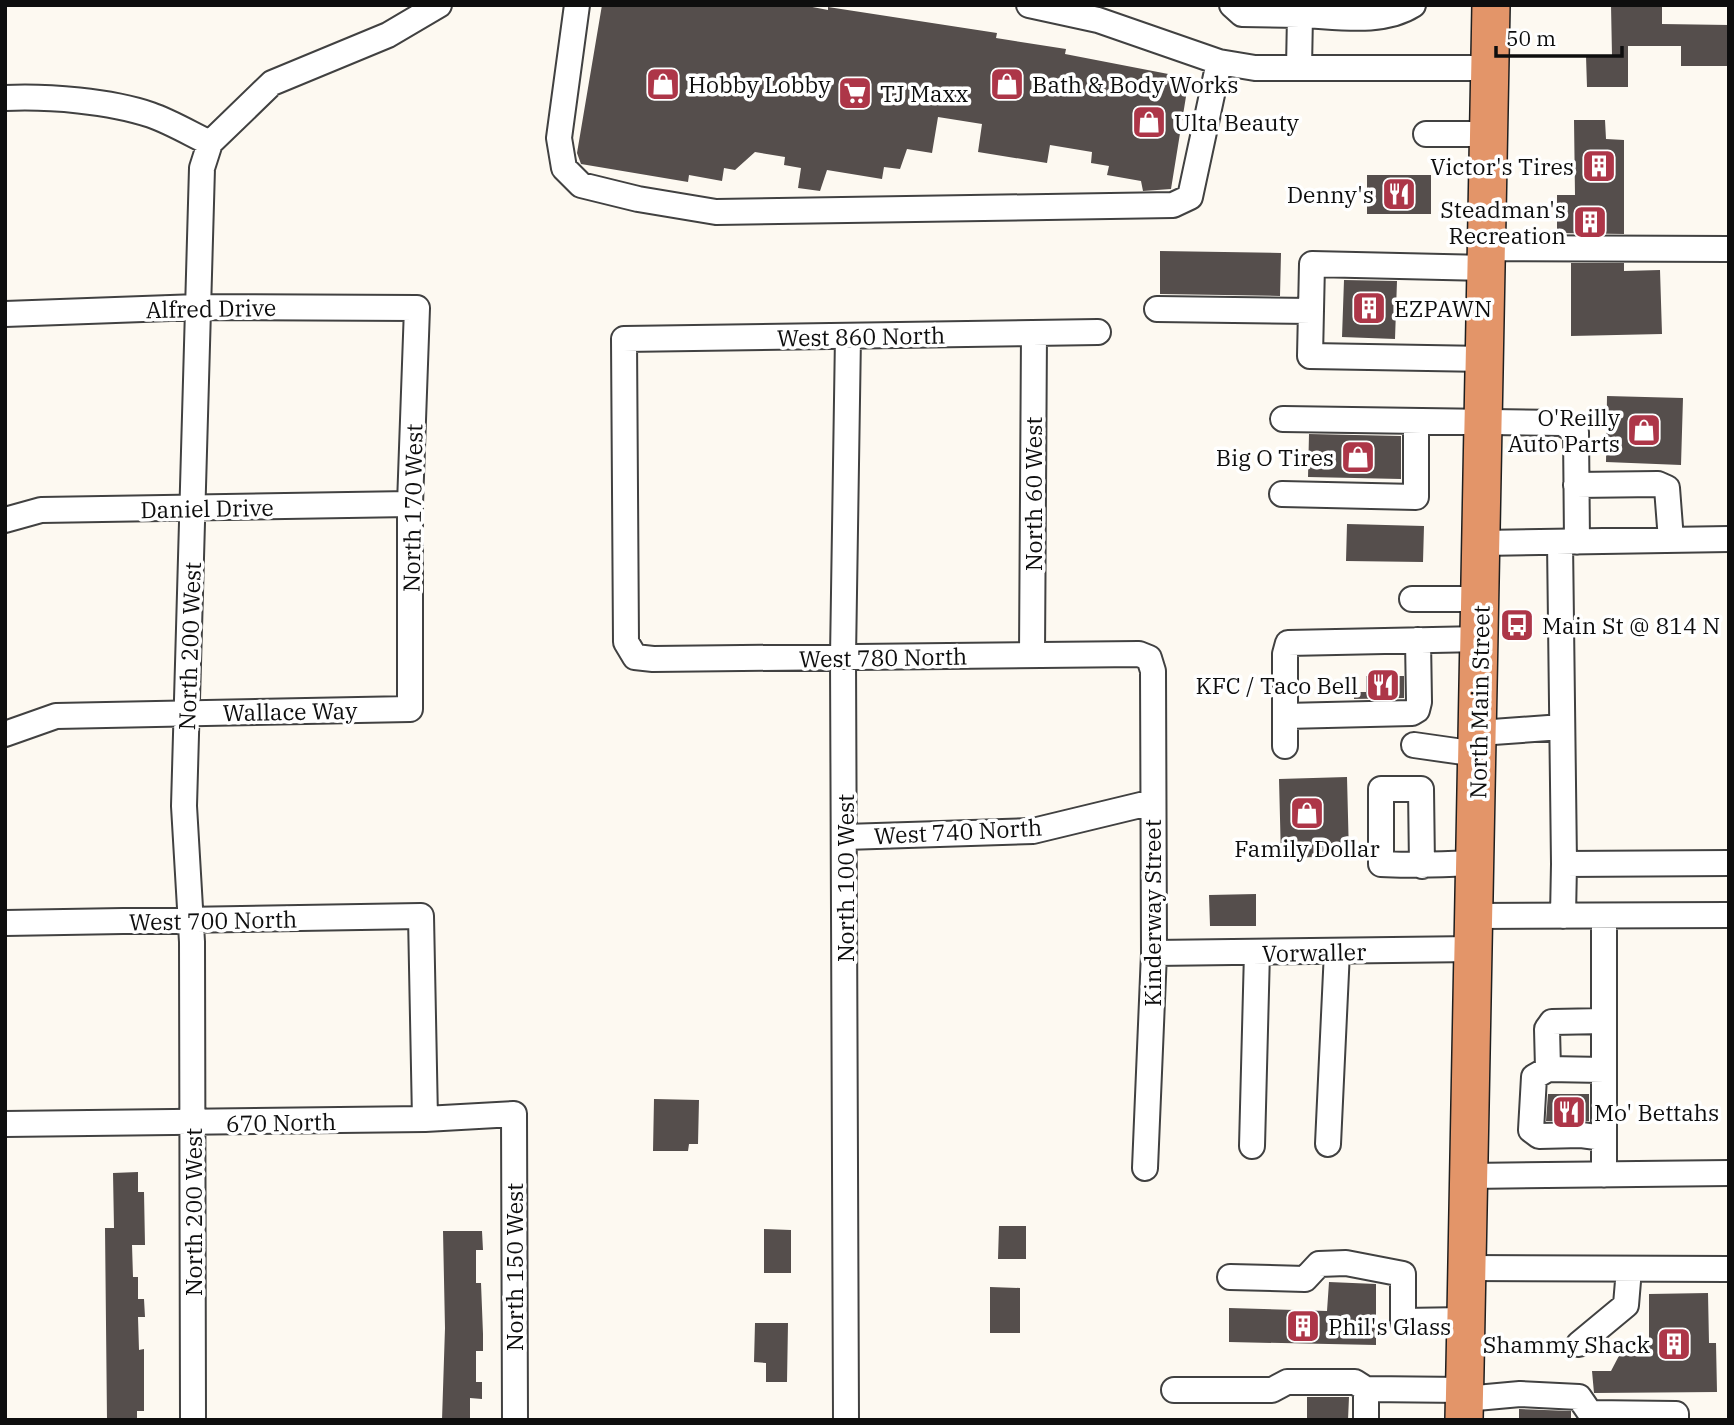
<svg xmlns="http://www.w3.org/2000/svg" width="1734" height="1425" viewBox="0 0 1734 1425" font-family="'IBM Plex Serif',serif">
  <rect width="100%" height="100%" fill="#fdf9f1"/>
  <path fill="#554e4c" d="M602 5H802L828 10V7L997 33 996 38 1066 49 1065 54 1189 78 1171 189 1143 191 1141 181 1107 175 1109 166 1091 163 1092 152 1050 145 1047 163 978 152 982 124 938 117 932 153 907 149 900 169 884 167 882 179 827 170 820 191 798 188 801 168 784 165 785 157 755 152 735 170 724 168 722 181 689 175 688 182 581 164 577 153Z
    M1611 5H1662V24L1729 25V66H1681V46H1628V87H1587L1586 56H1612Z
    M1574 120H1605L1606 139 1624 140V234L1557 233V195H1575Z
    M1367 175H1431V214H1367Z
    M1160 251 1281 253 1280 296 1160 294Z
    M1571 263H1624V271L1660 270 1662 334 1571 336Z
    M1344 280 1397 281 1395 339 1342 337Z
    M1607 396 1683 398 1681 465 1606 462Z
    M1309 434 1401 436V479L1308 477Z
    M1347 524 1424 526 1423 562 1346 561Z
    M1384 671H1397V676H1404V698L1354 699V692H1366V676H1384Z
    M1347 777 1349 856 1281 858 1279 779Z
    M1256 894V926H1210L1209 895Z
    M1548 1094H1589V1121H1546Z
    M654 1099 699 1100 698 1144H689L688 1151H653Z
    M138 1172V1192H144L145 1245H132L133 1277H138V1299H144L145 1317H138L139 1350 144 1349V1411H137V1420H107L105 1228H114L113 1173Z
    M999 1226H1026V1259H998Z
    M764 1229 791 1230V1273H764Z
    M443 1231H482L483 1250H476V1283H481L483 1334V1351H476V1382H482V1399L470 1398V1420H442L445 1328Z
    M1329 1282 1376 1284V1345L1229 1342V1308L1327 1311Z
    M990 1287 1020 1288V1333H990Z
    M1708 1293 1709 1343H1716L1717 1392 1594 1393 1592 1371H1611L1622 1350 1635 1343H1649V1294Z
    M755 1323H788L787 1382H766V1363L754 1362Z
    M1307 1397H1349L1348 1420H1307Z
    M1519 1409 1571 1411V1420H1519Z"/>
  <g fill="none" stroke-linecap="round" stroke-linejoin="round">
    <g stroke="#414141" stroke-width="28">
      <path id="minor" d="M577 5 559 138 564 168 581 185 638 199 716 212 1173 205 1190 197 1219 62 1098 20 1029 5
        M1232 5 1242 14 1300 15 1299 68
        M1300 15C1335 16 1382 25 1413 5
        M1219 62 1255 68H1490
        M5 98C48 96 110 101 151 115 171 122 191 134 210 143
        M1426 134H1489
        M1488 248 1729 249
        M1157 309 1311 311
        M5 314 198 307 417 308 410 504V709L56 716 5 734
        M1098 332 624 339 626 642 635 657 653 659 1139 654 1149 658 1153 671 1154 953 1145 1168
        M1486 359 1310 356 1312 264 1487 268
        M1283 419 1562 423 1576 432 1577 542
        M1576 485 1658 484 1667 488 1671 540
        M1282 494 1416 497V421
        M5 520 41 510 410 504
        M1560 542 1564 864 1729 863
        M1482 543 1729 539
        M1412 599H1481
        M1032 655 1034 333
        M1285 716 1412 713 1417 710 1419 702 1418 640
        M1479 733 1562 727
        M1414 745 1477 754
        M1285 746V654L1288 643 1481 639
        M845 837 1033 831 1153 802
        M1422 866 1421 789H1381V864C1412 866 1443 864 1475 863
        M1474 916 1729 915
        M1563 916 1564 864
        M1604 916V1175
        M5 923 421 916 425 1119
        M1154 953 1474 949
        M1548 1069 1547 1029 1552 1022 1604 1021
        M1604 1070 1548 1069 1534 1077 1531 1130 1539 1136 1581 1135 1604 1138
        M5 1124 425 1119 514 1114 515 1420
        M1328 1144 1337 951
        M1252 1146 1257 952
        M1469 1176 1729 1173
        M1467 1268 1729 1269
        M1230 1277 1305 1279 1319 1264 1346 1263 1403 1274V1321L1466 1320
        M1579 1344 1626 1305 1629 1269
        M1366 1389V1420
        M1174 1390H1272L1287 1382H1355L1366 1389 1465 1390
        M1465 1399 1520 1394 1579 1397 1590 1413 1676 1414V1420
        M193 1420 192 942 184 806 202 168 210 143 272 83 388 35 439 5
        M846 1420 843 657 848 336"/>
    </g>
    <g stroke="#1f1f1f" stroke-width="40">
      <path id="highway" d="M1464 1420 1491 5"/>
    </g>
    <use href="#minor" stroke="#fff" stroke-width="24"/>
    <use href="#highway" stroke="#e39569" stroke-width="37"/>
  </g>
  <defs>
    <g id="shop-square" transform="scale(1.75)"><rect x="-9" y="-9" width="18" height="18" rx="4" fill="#ad3648" stroke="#fff"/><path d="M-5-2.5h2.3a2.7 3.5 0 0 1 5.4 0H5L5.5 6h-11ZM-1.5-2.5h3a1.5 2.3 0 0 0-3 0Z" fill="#fff"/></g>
    <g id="supermarket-square" transform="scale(1.75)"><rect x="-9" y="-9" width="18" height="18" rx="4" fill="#ad3648" stroke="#fff"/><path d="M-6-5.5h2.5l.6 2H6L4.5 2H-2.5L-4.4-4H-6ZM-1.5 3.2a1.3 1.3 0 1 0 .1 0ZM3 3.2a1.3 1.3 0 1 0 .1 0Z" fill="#fff"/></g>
    <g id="building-square" transform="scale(1.75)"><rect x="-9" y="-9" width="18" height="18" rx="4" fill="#ad3648" stroke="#fff"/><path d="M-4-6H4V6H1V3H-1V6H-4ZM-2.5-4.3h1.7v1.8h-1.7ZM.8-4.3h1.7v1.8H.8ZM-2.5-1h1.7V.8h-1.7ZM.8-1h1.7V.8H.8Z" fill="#fff"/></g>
    <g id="restaurant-square" transform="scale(1.75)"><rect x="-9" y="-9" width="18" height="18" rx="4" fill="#ad3648" stroke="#fff"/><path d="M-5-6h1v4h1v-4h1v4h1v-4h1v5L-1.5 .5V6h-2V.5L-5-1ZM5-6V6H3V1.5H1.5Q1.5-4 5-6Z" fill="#fff"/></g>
    <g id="bus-square" transform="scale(1.75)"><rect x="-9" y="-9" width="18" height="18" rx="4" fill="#ad3648" stroke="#fff"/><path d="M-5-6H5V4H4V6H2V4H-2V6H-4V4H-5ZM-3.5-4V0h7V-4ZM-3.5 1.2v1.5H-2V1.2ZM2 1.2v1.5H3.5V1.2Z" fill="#fff"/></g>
  </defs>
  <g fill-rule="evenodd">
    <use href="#shop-square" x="663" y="84"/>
    <use href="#shop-square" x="1007" y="84"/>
    <use href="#supermarket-square" x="855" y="93"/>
    <use href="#shop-square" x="1149" y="122"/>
    <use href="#building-square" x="1599" y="166"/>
    <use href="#restaurant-square" x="1399" y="194"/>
    <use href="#building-square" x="1590" y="222"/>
    <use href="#building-square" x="1369" y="308"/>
    <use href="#shop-square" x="1644" y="430"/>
    <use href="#shop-square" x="1358" y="457"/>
    <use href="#bus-square" x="1517" y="625"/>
    <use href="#restaurant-square" x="1383" y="685"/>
    <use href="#shop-square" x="1307" y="813"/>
    <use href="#restaurant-square" x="1569" y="1112"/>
    <use href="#building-square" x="1303" y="1326"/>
    <use href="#building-square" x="1674" y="1344"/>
  </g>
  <g text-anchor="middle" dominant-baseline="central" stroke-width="7" stroke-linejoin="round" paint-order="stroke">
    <g font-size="23" fill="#0e0e0e" stroke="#fff" text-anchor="start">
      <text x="688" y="84">Hobby Lobby</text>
      <text x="1032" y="84">Bath &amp; Body Works</text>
      <text x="880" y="93">TJ Maxx</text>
      <text x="1174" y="122">Ulta Beauty</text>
      <text x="1574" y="166" text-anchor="end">Victor's Tires</text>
      <text x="1374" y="194" text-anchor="end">Denny's</text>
      <text x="1566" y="209" text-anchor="end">Steadman's<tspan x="1566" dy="26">Recreation</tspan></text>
      <text x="1394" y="308">EZPAWN</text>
      <text x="1620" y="417" text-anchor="end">O'Reilly<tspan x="1620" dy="26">Auto Parts</tspan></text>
      <text x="1334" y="457" text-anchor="end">Big O Tires</text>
      <text x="1542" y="625">Main St @ 814 N</text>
      <text x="1358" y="685" text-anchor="end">KFC / Taco Bell</text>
      <text x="1307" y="848" text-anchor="middle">Family Dollar</text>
      <text x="1594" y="1112">Mo' Bettahs</text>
      <text x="1328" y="1326">Phil's Glass</text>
      <text x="1650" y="1344" text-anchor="end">Shammy Shack</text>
    </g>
    <g font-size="23" fill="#0e0e0e" stroke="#fff">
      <text transform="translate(211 308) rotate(-1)">Alfred Drive</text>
      <text transform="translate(861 336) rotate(-1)">West 860 North</text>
      <text transform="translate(1033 494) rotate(-90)">North 60 West</text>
      <text transform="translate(207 508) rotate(-1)">Daniel Drive</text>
      <text transform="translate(412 508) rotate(-89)">North 170 West</text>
      <text transform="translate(189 646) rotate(-88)">North 200 West</text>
      <text transform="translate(883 657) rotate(-1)">West 780 North</text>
      <text transform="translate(1479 702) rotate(-89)">North Main Street</text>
      <text transform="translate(290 711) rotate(-1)">Wallace Way</text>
      <text transform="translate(958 831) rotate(-3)">West 740 North</text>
      <text transform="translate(845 878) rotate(-90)">North 100 West</text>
      <text transform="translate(1152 913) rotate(-90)">Kinderway Street</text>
      <text transform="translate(213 920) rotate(-1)">West 700 North</text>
      <text transform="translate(1314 952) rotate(-1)">Vorwaller</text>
      <text transform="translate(281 1122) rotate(-1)">670 North</text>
      <text transform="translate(193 1212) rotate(-90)">North 200 West</text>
      <text transform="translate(514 1267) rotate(-90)">North 150 West</text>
    </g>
  </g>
  <rect width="1734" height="1425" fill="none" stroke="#0e0e0e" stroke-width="14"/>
  <path d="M1496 46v10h126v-10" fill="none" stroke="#0e0e0e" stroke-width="3.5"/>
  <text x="1506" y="46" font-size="21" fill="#0e0e0e" stroke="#ffffff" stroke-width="5" paint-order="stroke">50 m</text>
</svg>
